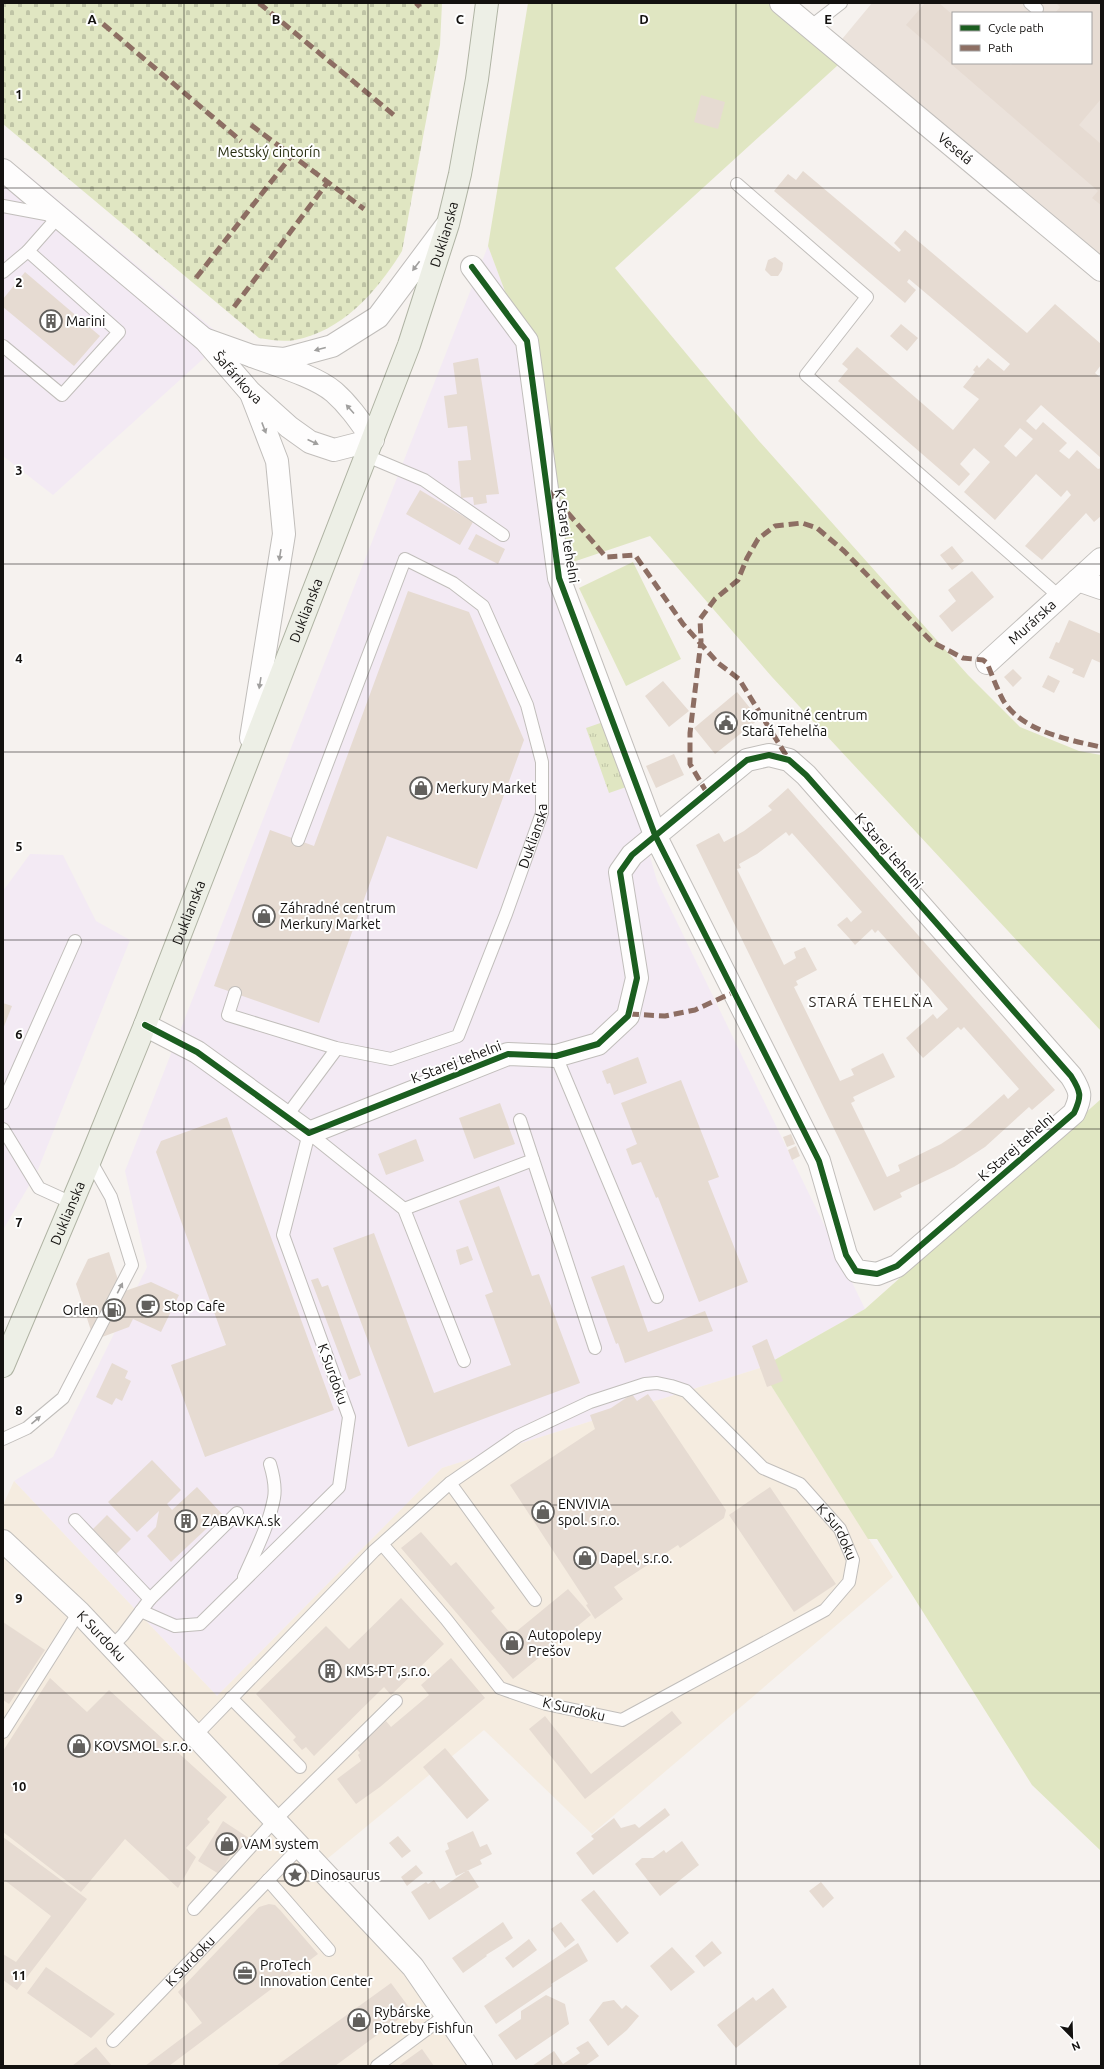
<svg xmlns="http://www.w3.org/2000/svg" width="1104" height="2069" viewBox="0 0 1104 2069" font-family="Ubuntu,sans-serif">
  <defs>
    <pattern id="cemetery-stones" width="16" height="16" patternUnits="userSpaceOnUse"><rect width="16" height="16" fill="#e0e6c2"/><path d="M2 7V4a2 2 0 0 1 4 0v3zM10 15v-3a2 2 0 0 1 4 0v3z" fill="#bfc4a6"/></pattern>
    <pattern id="park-tufts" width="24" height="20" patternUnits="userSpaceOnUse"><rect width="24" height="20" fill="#e0e6c2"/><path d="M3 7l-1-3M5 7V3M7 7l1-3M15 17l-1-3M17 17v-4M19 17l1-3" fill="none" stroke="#bfc4a6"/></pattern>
  </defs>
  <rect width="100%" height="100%" fill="#f6f2ef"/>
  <path fill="#f3eaf4" d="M21 169 225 339 53 495 3 456V189Z
    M488 246 542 390 567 564 657 881 865 1309 760 1368 442 1468 217 1696 14 1481 53 1457 147 1267 125 1171Z
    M30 854 63 855 96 921 130 940 37 1172 3 1230V891Z"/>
  <path fill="#f5ece0" d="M760 1368 893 1577 592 1834 484 1730 327 1859 475 2066H3V1505L14 1481 217 1696 442 1468Z"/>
  <path fill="#ebe2db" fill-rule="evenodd" d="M872 3H1101V268L838 44ZM953 13H1091V63H953Z"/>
  <path fill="#e0e6c2" d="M528 3H790L849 55 615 268 759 441 968 675 1020 727 1079 751 1101 755V1031L772 677 650 536 567 564 542 390 488 246Z
    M633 562 681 659 626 686 579 588Z
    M1101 1099V1851L1032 1785 877 1539H868L760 1368 865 1309Z"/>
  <path fill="url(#cemetery-stones)" d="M3 3H442L440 45 402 251C378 290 343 331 295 340 283 342 271 340 259 338L3 124Z"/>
  <path fill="url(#park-tufts)" d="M609 720 632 785 609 793 586 728Z"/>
  <path fill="#e6dbd2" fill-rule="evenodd" d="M925 3H939L953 15V63H1008L1011 65 1013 63H1091V13H1055L1060 7 1056 3H1101V99L1079 125 1101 144V205L1092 198 1098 191 906 25Z
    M701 95 725 102 718 129 694 122Z
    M803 171 899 252 901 250 894 243 905 230 1027 333 1055 304 1101 344V365L1095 373 1101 378V458L1041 405 1026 421 1036 430 1043 422 1067 443 1059 451 1069 459 1077 450 1098 469 1101 468V516L1094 522 1086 513 1042 560 1025 546 1071 495 1067 490 1061 497 1036 474 995 520 964 492 990 462 974 448 960 464 970 474 959 486 838 381 848 369 842 364 857 347 953 430 979 399 963 387 975 372 973 370 977 365 979 368 988 358 1004 371 1010 364 909 279 907 282 916 290 905 303 774 191 788 174 796 180ZM1020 428 1033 439 1016 457 1004 446Z
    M775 257 783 263 782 270 778 276H771L765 270 768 260Z
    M25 272 100 336 74 366 3 307V299Z
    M901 324 918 338 907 351 890 336Z
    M478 358 499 494 486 495 487 503 474 505 473 497 461 498 459 476 458 461 471 460 467 426 448 428 444 396 457 394 453 363Z
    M420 490 473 522 460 545 406 514Z
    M476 534 505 549 498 564 468 549Z
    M952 546 964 561 952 570 940 555Z
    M972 571 994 597 952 632 939 616 956 601 948 590Z
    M408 591 469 612 524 740 477 869 387 836 319 1023 214 986 270 830 314 846Z
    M1069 620 1101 634V663L1092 659 1084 678 1072 673 1074 669 1049 658 1056 642 1059 643Z
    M1013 669 1022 678 1013 687 1004 677Z
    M1048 675 1060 681 1054 693 1042 687Z
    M663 681 689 711 669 727 645 696Z
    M737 692 759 719 715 754 694 728Z
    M674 754 684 775 656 788 646 766Z
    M788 788 1055 1090 1032 1110 1029 1107 985 1147 954 1167 900 1193 902 1197 874 1211 696 845 719 833 724 842 744 831 772 810 768 806ZM786 832 789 836 792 833 862 912 851 922 847 917 837 925 850 939 855 945 872 929 875 933 878 930 948 1009 937 1019 933 1014 906 1038 916 1050 923 1058 958 1027 961 1030 964 1027 1019 1089 1008 1099 1004 1094 968 1126 941 1144 898 1165 900 1171 887 1177 851 1103 855 1101 853 1097 895 1077 883 1053 851 1069 854 1075 840 1081 794 987 798 985 796 981 817 970 805 947 794 952 796 958 784 965 737 869 741 868 739 864 757 854Z
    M3 1003 12 1006 3 1029Z
    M638 1057 647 1083 614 1095 610 1083 607 1084 602 1071Z
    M681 1080 719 1177 708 1181 748 1282 699 1302 658 1197 656 1198 641 1162 632 1165 626 1149 637 1144 621 1103Z
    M500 1103 515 1144 474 1159 459 1118Z
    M227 1117 334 1410 205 1457 171 1365 226 1345 156 1152 161 1141Z
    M791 1134 795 1144 787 1147 783 1137Z
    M416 1139 424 1161 386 1175 378 1154Z
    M796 1146 800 1156 792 1160 788 1150Z
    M499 1186 532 1276 539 1274 580 1383 408 1447 333 1248 374 1233 434 1393 511 1365 485 1295 493 1292 459 1201Z
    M468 1246 473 1260 460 1265 456 1250Z
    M109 1252 122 1292 151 1282 179 1295 161 1332 133 1319 129 1327 94 1340 76 1284 88 1259Z
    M624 1265 648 1332 705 1311 713 1331 625 1363 618 1343 616 1344 591 1277Z
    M318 1278 322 1287 328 1285 361 1375 349 1380 311 1280Z
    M767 1339 783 1381 767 1387 752 1346Z
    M112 1363 128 1371 125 1378 131 1381 122 1401 116 1398 112 1405 96 1397Z
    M632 1394 637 1401 648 1394 726 1510 724 1518 680 1548 678 1545 614 1587 623 1599 595 1619 586 1605 588 1604 510 1485 595 1429 590 1415 611 1408Z
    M152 1460 181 1490 167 1504 172 1510 197 1487 222 1514 171 1562 147 1536 156 1527 159 1511 137 1532 108 1502Z
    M770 1487 836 1584 794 1612 729 1515Z
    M107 1515 131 1539 116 1554 93 1529Z
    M421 1532 451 1566 456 1562 495 1608 491 1611 512 1635 568 1589 591 1615 513 1679 401 1548Z
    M401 1598 444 1644 391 1695 384 1687 314 1756 306 1747 302 1750 293 1740 296 1737 256 1694 326 1626 349 1649Z
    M3 1622 45 1650 9 1704 3 1700Z
    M451 1658 485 1698 380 1787 356 1804 337 1779 361 1761 358 1755 360 1753 355 1747 386 1721 391 1727 429 1695 421 1685Z
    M50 1678 87 1712 109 1690 227 1797 207 1819 210 1822 186 1848 196 1857 178 1888 125 1839 81 1892 3 1832V1751Z
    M672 1711 682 1723 585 1799 529 1729 545 1716 591 1774Z
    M445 1748 489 1800 467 1819 423 1767Z
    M665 1808 670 1815 593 1875 576 1853 594 1839 591 1836 614 1818 621 1828 635 1824 639 1828Z
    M223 1821 249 1838 239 1853 234 1849 219 1874 198 1861Z
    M473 1831 480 1847 487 1844 492 1854 480 1860 482 1864 456 1876 445 1851 449 1849 447 1843Z
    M398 1836 411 1851 402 1858 389 1843Z
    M3 1837 87 1899 17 1990 3 1980V1954L16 1962 51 1916 3 1879Z
    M682 1841 699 1865 660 1896 635 1864 642 1858H653L664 1850 666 1853Z
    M416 1865 423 1873 407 1886 401 1877Z
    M468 1870 479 1887 429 1920 411 1892 426 1882 428 1884 434 1880 440 1889Z
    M821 1882 834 1898 823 1908 809 1891Z
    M594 1890 629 1933 617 1943 581 1900Z
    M269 1904 275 1905 280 1910 318 1954 169 2066H145L202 2023 178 1992 259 1907Z
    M503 1922 513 1938 486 1955 487 1956 463 1973 452 1958Z
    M561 1922 575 1940 565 1948 551 1929Z
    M529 1939 537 1950 513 1968 505 1958Z
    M712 1941 722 1953 704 1967 695 1956Z
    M578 1943 588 1961 551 1984 552 1986 496 2024 484 2006Z
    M672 1947 695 1972 671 1991 650 1966Z
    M46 1967 115 2014 91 2038 27 1993Z
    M391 1983 411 2010 335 2066H276Z
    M773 1988 787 2007 736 2048 717 2025 753 1997 756 2001Z
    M546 1995 565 2004 569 2024 516 2060 498 2035 521 2019V2011Z
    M614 2000 622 2009 626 2005 639 2016 627 2030 608 2046 589 2020 603 2002Z
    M588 2041 599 2056 585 2066H532L554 2051 563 2064 580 2053 576 2048Z
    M96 2047 112 2066H72Z
    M422 2049 434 2066H398Z"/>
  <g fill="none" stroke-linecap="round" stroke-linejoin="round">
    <g stroke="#c1bebb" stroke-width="14">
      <g id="service">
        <path d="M1030 3 1037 9"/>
        <path d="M810 27 841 3"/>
        <path d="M737 184 867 297 806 375 1060 597"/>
        <path d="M3 206 51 215"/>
        <path d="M3 272 28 251"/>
        <path d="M3 346 62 395 119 332 28 251 58 217"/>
        <path d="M367 456 424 480 503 535"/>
        <path id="s1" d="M235 993 228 1015 336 1048 391 1059 458 1036 506 914 542 813V762L527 705 483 606 453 583 405 559 298 840"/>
        <path d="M556 1056 657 1297"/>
        <path d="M3 1103 75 941"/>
        <path d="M286 1117 335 1051"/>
        <path d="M520 1120 595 1348"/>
        <path d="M3 1129 39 1188 72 1203"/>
        <path d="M404 1209 533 1160"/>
        <path d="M3 1439 27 1428 63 1398 132 1265 111 1197 90 1160"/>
        <path d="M450 1483 535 1600"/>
        <path d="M75 1520 150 1599 123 1635 111 1647"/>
        <path d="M244 1577C255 1552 269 1525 274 1498 276 1487 273 1474 270 1464"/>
        <path d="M150 1599 237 1513"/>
        <path d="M141 1611 175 1626 200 1624 339 1487 349 1417 283 1235 309 1133 404 1209 464 1361"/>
        <path d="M231 1698 300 1767"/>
        <path d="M3 1732 79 1612"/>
        <path id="s2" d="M195 1736 374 1551 382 1544 450 1483 518 1436 590 1402 645 1384 657 1383 671 1386 686 1391 763 1468 800 1484 840 1529 853 1560 849 1582 825 1610 622 1720 546 1704 500 1688 446 1619 382 1544"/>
        <path d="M268 1880 329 1950"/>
        <path d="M194 1909 275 1820 396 1701"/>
        <path id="s3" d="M113 2041 300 1847"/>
        <path d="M377 2066 446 2015"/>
      </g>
    </g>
    <g stroke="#c1bebb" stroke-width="24">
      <g id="minor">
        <path id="s4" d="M781 3 1101 270"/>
        <path d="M1078 580 1101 588"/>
        <path id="s5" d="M987 663 1101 559"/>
        <path d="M145 1025 197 1052 309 1133 508 1054 556 1056 598 1044 628 1016 637 978 620 872 632 855 747 760 769 755 789 760 806 775 1071 1076C1081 1092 1082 1096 1074 1113L897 1266 877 1274 856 1271 846 1255 819 1161 655 835 559 578 527 341 472 267"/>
        <path id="s6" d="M3 1541 79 1612 413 1967 481 2066"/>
      </g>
    </g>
    <g stroke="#c1bebb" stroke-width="24">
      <g id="tertiary">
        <path id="s7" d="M3 170 205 340 250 392 289 427 310 442 334 450 373 440C361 423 350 406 334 392 315 376 276 365 252 356"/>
        <path d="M207 340 252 356 284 359 332 346 378 317 446 226"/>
        <path d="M251 738 284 534 277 461 252 396"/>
      </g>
    </g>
    <g stroke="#afb3a3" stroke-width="24">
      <g id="primary">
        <path id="s8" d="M3 1366 90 1160 145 1025 409 345 448 224 460 174 477 79 487 3"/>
      </g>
    </g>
    <use href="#service" stroke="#fefdfd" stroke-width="12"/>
    <use href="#minor" stroke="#fefdfd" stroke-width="22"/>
    <use href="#tertiary" stroke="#fefdfd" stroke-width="22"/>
    <use href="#primary" stroke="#edefe6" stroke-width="22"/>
    <path stroke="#8d6e63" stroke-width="5" stroke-dasharray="10 5" stroke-linecap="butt" d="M259 3 395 116
      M416 3 420 7
      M103 24 241 141
      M251 125 364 209
      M196 278 292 155
      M234 307 328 182
      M548 490 606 557 635 555 683 624 718 663 739 679 789 760
      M707 793 690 764V733L701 641 700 619 715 599 738 580 747 558 758 539 775 526 802 523 817 528 844 551 932 642 963 658 983 660 987 663C992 675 997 689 1003 700 1021 731 1069 740 1101 747
      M629 1014 665 1016 695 1010 734 992"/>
    <g stroke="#fff" stroke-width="8">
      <path id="cycleway" d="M145 1025 197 1052 309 1133 508 1054 556 1056 598 1044 628 1016 637 978 620 872 632 855 747 760 769 755 789 760 806 775 1071 1076C1081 1092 1082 1096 1074 1113L897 1266 877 1274 856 1271 846 1255 819 1161 655 835 559 578 527 341 472 267"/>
    </g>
    <use href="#cycleway" stroke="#1b5e20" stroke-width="6"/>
  </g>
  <defs><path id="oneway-solid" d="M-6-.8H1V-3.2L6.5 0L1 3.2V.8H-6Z"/></defs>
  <g fill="#a09f9e">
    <use href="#oneway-solid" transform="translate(416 266) rotate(127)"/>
    <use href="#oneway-solid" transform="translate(320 349) rotate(165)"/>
    <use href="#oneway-solid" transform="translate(350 409) rotate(-132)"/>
    <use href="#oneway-solid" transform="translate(264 428) rotate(69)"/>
    <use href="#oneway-solid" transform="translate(313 442) rotate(25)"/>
    <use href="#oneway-solid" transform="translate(280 555) rotate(99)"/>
    <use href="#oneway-solid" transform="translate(260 683) rotate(99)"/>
    <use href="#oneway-solid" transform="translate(120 1288) rotate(-63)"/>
    <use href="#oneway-solid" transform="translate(36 1420) rotate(-40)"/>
  </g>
  <path fill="none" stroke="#13110f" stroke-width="1" stroke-opacity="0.55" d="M184 3V2066M368 3V2066M552 3V2066M736 3V2066M920 3V2066M3 188H1101M3 376H1101M3 564H1101M3 752H1101M3 940H1101M3 1129H1101M3 1317H1101M3 1505H1101M3 1693H1101M3 1881H1101"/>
  <defs>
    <g id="building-ring" transform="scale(1.15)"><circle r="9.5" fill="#fff" stroke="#62605d" stroke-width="1.5"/><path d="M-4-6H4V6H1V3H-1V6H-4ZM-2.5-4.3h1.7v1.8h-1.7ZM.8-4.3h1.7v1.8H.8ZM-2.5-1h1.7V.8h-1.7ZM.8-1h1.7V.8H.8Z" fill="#62605d"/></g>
    <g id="civic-ring" transform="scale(1.15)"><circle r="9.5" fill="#fff" stroke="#62605d" stroke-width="1.5"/><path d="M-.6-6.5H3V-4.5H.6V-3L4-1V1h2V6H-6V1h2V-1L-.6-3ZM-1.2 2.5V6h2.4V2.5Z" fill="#62605d"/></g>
    <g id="shop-ring" transform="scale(1.15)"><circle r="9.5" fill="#fff" stroke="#62605d" stroke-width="1.5"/><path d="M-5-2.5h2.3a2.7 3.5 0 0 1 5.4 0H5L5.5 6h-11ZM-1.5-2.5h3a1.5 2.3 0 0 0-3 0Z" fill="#62605d"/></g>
    <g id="cafe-ring" transform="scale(1.15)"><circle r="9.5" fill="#fff" stroke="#62605d" stroke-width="1.5"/><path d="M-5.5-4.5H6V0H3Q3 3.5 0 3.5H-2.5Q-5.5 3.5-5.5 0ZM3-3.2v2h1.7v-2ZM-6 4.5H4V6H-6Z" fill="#62605d"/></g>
    <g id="fuel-ring" transform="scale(1.15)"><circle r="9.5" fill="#fff" stroke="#62605d" stroke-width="1.5"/><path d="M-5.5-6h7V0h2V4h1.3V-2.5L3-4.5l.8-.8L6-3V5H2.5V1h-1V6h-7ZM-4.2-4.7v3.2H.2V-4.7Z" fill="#62605d"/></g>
    <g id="sight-ring" transform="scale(1.15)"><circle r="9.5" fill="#fff" stroke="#62605d" stroke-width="1.5"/><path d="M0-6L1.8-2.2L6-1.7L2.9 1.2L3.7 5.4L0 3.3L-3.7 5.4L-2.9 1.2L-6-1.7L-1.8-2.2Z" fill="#62605d"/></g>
    <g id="office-ring" transform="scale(1.15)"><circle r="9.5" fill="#fff" stroke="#62605d" stroke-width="1.5"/><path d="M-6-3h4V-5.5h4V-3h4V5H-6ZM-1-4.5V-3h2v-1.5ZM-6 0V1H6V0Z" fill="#62605d"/></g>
  </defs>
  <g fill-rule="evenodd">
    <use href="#building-ring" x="51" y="321"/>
    <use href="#civic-ring" x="726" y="723"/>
    <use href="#shop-ring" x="421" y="788"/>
    <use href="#shop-ring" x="264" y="916"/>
    <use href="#cafe-ring" x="148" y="1306"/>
    <use href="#fuel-ring" x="114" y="1310"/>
    <use href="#shop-ring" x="543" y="1512"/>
    <use href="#building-ring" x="186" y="1521"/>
    <use href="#shop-ring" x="585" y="1558"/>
    <use href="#shop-ring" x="512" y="1643"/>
    <use href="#building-ring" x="330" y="1671"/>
    <use href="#shop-ring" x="79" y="1746"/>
    <use href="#shop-ring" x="227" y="1844"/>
    <use href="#sight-ring" x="295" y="1875"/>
    <use href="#office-ring" x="245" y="1973"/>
    <use href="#shop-ring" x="359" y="2020"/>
  </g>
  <g text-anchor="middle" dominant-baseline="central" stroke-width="4" stroke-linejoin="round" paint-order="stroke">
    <g font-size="14" fill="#13110f" stroke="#fff">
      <text stroke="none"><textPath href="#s4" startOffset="227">Veselá</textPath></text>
      <text stroke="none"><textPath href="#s8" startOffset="1215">Duklianska</textPath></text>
      <text stroke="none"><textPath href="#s7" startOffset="314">Šafárikova</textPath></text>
      <text transform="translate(567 536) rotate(81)">K Starej tehelni</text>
      <text stroke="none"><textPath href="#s8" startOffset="814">Duklianska</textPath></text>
      <text stroke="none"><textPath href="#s5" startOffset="61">Murárska</textPath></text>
      <text stroke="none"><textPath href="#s1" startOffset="477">Duklianska</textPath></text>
      <text transform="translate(889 851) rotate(49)">K Starej tehelni</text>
      <text stroke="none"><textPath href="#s8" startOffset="490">Duklianska</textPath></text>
      <text transform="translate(456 1062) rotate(-21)">K Starej tehelni</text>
      <text transform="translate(1016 1147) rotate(-41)">K Starej tehelni</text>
      <text stroke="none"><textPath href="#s8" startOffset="166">Duklianska</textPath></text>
      <text transform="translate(333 1374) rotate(70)">K Surdoku</text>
      <text stroke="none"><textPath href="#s2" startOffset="832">K Surdoku</textPath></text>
      <text stroke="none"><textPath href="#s6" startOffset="137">K Surdoku</textPath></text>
      <text transform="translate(574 1709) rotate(13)">K Surdoku</text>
      <text stroke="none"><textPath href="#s3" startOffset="111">K Surdoku</textPath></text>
    </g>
    <g font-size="14" fill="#272d10" stroke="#fff">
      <text x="269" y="152">Mestský cintorín</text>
    </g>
    <g font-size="14" fill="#13110f" stroke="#fff" text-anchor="start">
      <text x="66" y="321">Marini</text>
      <text x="742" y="715">Komunitné centrum<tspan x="742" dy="16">Stará Tehelňa</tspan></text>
      <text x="436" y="788">Merkury Market</text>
      <text x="280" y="908">Záhradné centrum<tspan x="280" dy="16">Merkury Market</tspan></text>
      <text x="164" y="1306">Stop Cafe</text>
      <text x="98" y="1310" text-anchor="end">Orlen</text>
      <text x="558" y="1504">ENVIVIA<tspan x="558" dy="16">spol. s r.o.</tspan></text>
      <text x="202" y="1521">ZABAVKA.sk</text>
      <text x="600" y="1558">Dapel, s.r.o.</text>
      <text x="528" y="1635">Autopolepy<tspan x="528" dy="16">Prešov</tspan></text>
      <text x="346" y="1671">KMS-PT ,s.r.o.</text>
      <text x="94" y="1746">KOVSMOL s.r.o.</text>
      <text x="242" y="1844">VAM system</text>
      <text x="310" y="1875">Dinosaurus</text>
      <text x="260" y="1965">ProTech<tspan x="260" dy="16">Innovation Center</tspan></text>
      <text x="374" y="2012">Rybárske<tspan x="374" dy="16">Potreby Fishfun</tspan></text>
    </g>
    <g font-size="15" letter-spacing="1" fill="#302b26" stroke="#fff">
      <text x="871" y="1001">STARÁ TEHELŇA</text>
    </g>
  </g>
  <g font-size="13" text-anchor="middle" font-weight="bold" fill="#13110f" stroke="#fff" stroke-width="4" stroke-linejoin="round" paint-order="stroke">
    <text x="92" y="24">A</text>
    <text x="276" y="24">B</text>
    <text x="460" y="24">C</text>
    <text x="644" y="24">D</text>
    <text x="828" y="24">E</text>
    <text x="19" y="99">1</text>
    <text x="19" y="287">2</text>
    <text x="19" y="475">3</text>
    <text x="19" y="663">4</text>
    <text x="19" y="851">5</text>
    <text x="19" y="1039">6</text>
    <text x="19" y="1227">7</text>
    <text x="19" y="1415">8</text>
    <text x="19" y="1603">9</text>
    <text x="19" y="1791">10</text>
    <text x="19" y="1980">11</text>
  </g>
  <rect width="1104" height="2069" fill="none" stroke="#13110f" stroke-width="8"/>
  <rect x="952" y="12" width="140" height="52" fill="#ffffff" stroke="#a1a09f"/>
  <rect x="960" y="25" width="20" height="6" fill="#1b5e20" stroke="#a1a09f"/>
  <text x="988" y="32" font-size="12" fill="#13110f">Cycle path</text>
  <rect x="960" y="45" width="20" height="6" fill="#8d6e63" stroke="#a1a09f"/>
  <text x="988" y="52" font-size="12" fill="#13110f">Path</text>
  <g transform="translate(1072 2037) rotate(157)" stroke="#ffffff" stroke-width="3" paint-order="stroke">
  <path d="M0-3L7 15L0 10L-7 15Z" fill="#13110f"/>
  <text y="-6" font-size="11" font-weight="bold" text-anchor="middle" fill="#13110f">N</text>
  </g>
</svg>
